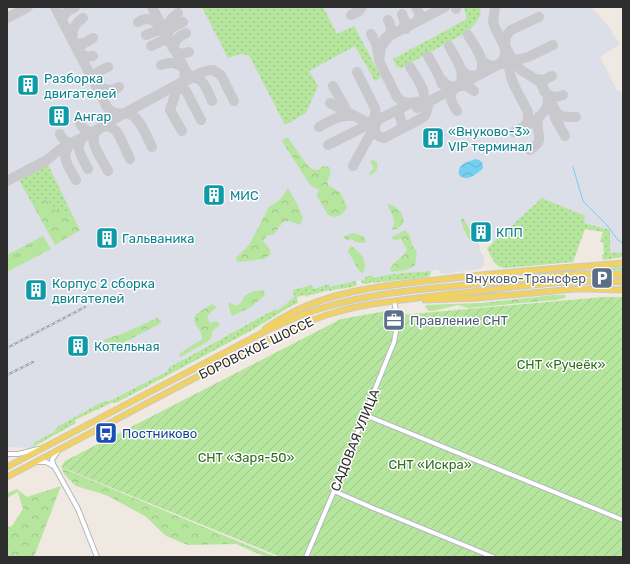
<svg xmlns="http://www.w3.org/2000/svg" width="630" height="564" viewBox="0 0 630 564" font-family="Rubik,sans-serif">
  <defs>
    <pattern id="grass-dots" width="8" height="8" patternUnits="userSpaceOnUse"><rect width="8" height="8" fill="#b6e59e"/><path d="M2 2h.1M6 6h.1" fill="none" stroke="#9dc588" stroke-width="1.8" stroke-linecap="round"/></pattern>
    <pattern id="forest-crowns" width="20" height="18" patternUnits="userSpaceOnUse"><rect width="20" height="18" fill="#b6e59e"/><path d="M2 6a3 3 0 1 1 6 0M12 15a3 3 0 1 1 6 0" fill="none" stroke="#9dc588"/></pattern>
    <pattern id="park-tufts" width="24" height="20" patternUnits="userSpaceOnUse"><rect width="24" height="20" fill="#b6e59e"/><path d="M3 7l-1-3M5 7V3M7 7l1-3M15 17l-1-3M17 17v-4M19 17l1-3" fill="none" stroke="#9dc588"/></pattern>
    <pattern id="garden-furrows" width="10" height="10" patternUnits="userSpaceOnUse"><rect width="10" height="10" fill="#b6e59e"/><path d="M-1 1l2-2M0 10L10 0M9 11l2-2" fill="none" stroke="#9dc588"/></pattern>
    <pattern id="water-waves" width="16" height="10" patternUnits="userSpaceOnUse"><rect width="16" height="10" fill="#75cff0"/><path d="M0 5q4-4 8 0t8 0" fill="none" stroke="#66b2ce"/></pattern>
  </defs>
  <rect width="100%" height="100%" fill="#efe9e1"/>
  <path fill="#dcdee8" d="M7 7H591L612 30 613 34 620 44 600 57 617 90 623 92V252L610 254V230L583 223 585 217 542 198 493 243 487 231 476 237 480 247 479 248 484 258V265L480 269 443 274 441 273 438 269 427 272 393 274 373 278 372 276 362 280 330 287 328 285 313 289 312 285 293 291 294 297 286 304 277 311 274 309 194 353 168 368V371L110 401 102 402 57 427 54 432 35 442 31 448 7 447Z"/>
  <path fill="url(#grass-dots)" d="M202 7H323L337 34 354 26 381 77 375 81 355 46 309 71 318 86 306 113 285 125 249 55 240 54 228 58Z
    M464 7H480C483 17 473 26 467 32L401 68 397 67 393 59 467 19Z
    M48 165 71 212H56L45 199 32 203 19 180Z
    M542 198 585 216 584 223 610 230V253L623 252V257L603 260 602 255 604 254 603 242H600L603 232 585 229 573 262 504 268C494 266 491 257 487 248Z
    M623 267V271L592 269Z
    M431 271 430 275 428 277 373 283 372 282 369 283 368 284H364L361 282 362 280 366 279 365 277 372 275 373 278 393 274Z
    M356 281 357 285C349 289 339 288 330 291L329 290 311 295V294L306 297 305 295 297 297 298 303 291 306 254 329 118 402 111 403 97 410H96L75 420 76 423 31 448 35 442 54 432 57 427 102 402 110 401 168 371V368L275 309 277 311 286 304 294 297 293 290 312 285 314 289 329 284 330 287Z"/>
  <path fill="url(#forest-crowns)" d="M285 138H288L308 166 312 169 318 170 323 166H326L330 168C332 177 326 178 328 185L340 192 347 207C342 216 338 219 328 215L317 196 319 190 310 185 282 141Z
    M373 160 377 162C378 168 377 172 371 175L369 174 370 172 374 168 371 163V161Z
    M288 188 298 206 303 218 300 225 289 221 283 222 274 234 267 236 263 241 269 248 271 254 264 259 238 262 236 260V258L249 245 265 215 268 208 281 199Z
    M45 199 56 211 71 212 80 230 55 245 32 203Z
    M387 204C397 206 405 213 403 224L398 228 393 230 392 229C397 221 391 213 387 204Z
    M463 218 474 237 475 242 473 243C467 239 463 228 461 220Z
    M405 230 410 236 412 245 417 252 415 265 407 270 392 272 390 269 395 262 404 255 407 250 401 239 393 240 392 237Z
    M353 233 363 236 366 240 365 243 356 242 351 239 347 240 343 237Z
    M350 246C359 249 369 263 363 273L359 271 348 251Z
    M263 290 265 295 251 307 232 316 230 312 228 302 236 306 242 302 244 296 254 291Z
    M554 295H566L565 298 555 300 468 308 458 305 433 311H429L425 307 427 305 481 303Z
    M212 304 217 307 207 316 210 323 217 321 220 325 212 331V337L207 342 180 357 179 355 182 352 202 339 201 333 194 321 196 314Z
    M157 318 161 321V323L117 346 115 351 111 353 106 350 103 340 124 333Z
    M62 468 276 557H266L236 544 188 545 166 536 145 516 106 495 76 486 64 474Z
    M61 486 34 557H7V527L12 526 23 509 18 492 7 498V493L17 489 27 497Z"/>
  <path fill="url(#park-tufts)" d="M43 236 51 249 7 272V255Z"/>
  <path fill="url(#garden-furrows)" d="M603 297H623V557H281L61 467 65 461 341 319 387 311 399 318 400 315Z"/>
  <path fill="url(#water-waves)" d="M476 159 479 160 482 162 483 168C480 172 470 179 465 178 463 178 461 176 459 175 457 164 467 162 476 159Z"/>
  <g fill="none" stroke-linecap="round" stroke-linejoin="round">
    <path stroke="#75cff0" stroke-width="1" d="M573 167 583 201 606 224 618 240 623 243"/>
    <path stroke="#c9c8cc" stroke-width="10" d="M55 7 108 109C116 116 120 112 129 114 140 116 147 138 152 147
      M152 7 186 71C190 78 194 76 200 80 206 84 209 94 212 101
      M416 7 420 15 417 21
      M456 7V9
      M402 14 405 22 403 28 406 29
      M351 15 359 11 362 7
      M539 17 511 30 506 36 505 46 511 57 521 70 540 82 557 113C562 118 569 117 576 117
      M7 18 28 7
      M62 21C63 13 68 11 75 7
      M138 22C155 12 159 31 172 28
      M167 33C167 23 171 18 178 13
      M168 33 170 29 183 22
      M186 33C178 37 174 40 174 50L181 54 189 52
      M371 34 376 43 380 63 397 97 403 102 411 103
      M146 35 159 30 165 32V36
      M385 38 389 36C392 30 391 26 388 20
      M83 43 77 44 73 42C71 31 74 24 83 18
      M151 46 164 40 171 42 172 47
      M506 53 511 77 514 85 528 112V121L524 127
      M93 56 87 57 79 53C80 43 85 43 93 38
      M428 56 438 74 442 84
      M379 60 381 47 389 36 445 7
      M481 60 488 65 494 66 528 57 553 45
      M108 67C104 69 98 71 95 75 89 84 103 90 110 90 113 90 116 89 119 87
      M410 67C417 79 433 97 417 108L501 63C512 49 498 38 494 25L493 22 495 7
      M461 69C465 75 471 77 478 75 480 73 482 70 482 67 484 58 473 43 468 35
      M441 79 448 86 457 87C469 74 455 58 449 46
      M535 79 544 80 552 76
      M333 86 347 111
      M172 88C177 87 181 87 186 91L201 120
      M544 91C549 97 556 98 563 95
      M330 103 366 122H372C375 117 376 114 375 108L357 72
      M553 110 555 118 565 136
      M457 111C455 108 452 103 451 99 449 89 460 83 469 87 470 88 473 90 474 91
      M79 121C82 128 86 133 94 131
      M376 123C373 130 376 137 384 138L424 117C428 112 427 106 430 101
      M319 127C330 121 340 114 353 116
      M400 130C406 120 395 117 401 108
      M182 131 170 110 177 89 180 84 200 73 210 70H213L221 75 234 101
      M514 132C526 125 553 114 547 96
      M60 134C63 140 66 143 73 143
      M82 138C74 149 83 158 88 169
      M70 144C59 157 70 168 76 180
      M328 145 411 103C417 100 422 103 428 102
      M530 150C549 138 532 133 539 116
      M353 166 376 124
      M108 171C104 163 95 150 94 143 91 130 106 121 116 131 121 137 126 151 130 159
      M7 181 47 160 59 150 98 129 123 114 182 82 185 77 184 68C176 63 170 61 161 65"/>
    <g stroke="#b4b7c1" stroke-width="6">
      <path id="minor" d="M365 415 623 520
        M58 451 52 460 53 464 78 509 97 557
        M7 454H18L38 449
        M37 462H46L53 466
        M334 491 373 508 493 557
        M306 557 334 491 394 342 398 320 394 301"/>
    </g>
    <g stroke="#c9c9c9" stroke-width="7">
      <path id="major" d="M425 300 477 298 575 289H591L623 290
        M265 329C271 324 279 320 286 316 333 289 392 285 444 279 504 272 563 268 623 263
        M7 467 260 334C279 325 299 315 319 309 376 291 437 288 496 282 538 278 580 270 623 275
        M7 477 265 341C287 331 309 320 333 313 350 308 369 304 387 302 420 297 453 294 487 290 532 285 577 279 623 282"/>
    </g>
    <use href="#minor" stroke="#fff" stroke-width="4"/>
    <use href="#major" stroke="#f2d163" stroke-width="5"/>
    <g stroke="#a3a6b8" stroke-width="2.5">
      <path id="rail" d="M7 348 85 307
        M7 375 33 362"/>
    </g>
    <use href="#rail" stroke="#fff" stroke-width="1" stroke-dasharray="3" stroke-linecap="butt"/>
  </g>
  <defs>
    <g id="building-square" transform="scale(1.15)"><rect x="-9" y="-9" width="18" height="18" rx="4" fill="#0f9aa8" stroke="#fff"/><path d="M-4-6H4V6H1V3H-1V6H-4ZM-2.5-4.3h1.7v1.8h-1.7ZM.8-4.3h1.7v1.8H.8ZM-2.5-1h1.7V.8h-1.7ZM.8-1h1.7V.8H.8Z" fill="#fff"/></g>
    <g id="parking-square" transform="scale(1.15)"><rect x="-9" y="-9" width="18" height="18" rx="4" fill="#5c6f8a" stroke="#fff"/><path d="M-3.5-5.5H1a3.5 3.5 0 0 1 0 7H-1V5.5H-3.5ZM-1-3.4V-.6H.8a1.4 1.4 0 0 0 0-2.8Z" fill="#fff"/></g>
    <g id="office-square" transform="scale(1.15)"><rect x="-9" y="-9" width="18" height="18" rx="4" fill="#5c6f8a" stroke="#fff"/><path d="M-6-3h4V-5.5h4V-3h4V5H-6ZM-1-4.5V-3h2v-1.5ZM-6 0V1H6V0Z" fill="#fff"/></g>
    <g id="bus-square" transform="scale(1.15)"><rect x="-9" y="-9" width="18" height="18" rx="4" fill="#1a4fb4" stroke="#fff"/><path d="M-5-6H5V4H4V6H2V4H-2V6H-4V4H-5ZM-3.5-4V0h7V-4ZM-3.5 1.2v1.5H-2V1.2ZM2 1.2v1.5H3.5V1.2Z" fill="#fff"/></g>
  </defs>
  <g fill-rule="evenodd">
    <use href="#building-square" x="28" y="85"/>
    <use href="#building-square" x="59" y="116"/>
    <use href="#building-square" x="433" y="138"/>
    <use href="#building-square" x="214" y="195"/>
    <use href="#building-square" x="481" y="232"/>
    <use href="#building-square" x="107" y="238"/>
    <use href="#parking-square" x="602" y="278"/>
    <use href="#building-square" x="36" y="290"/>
    <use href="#office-square" x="394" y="320"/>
    <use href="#building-square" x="78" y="346"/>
    <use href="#bus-square" x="106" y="433"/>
  </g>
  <g text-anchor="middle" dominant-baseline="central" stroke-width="3" stroke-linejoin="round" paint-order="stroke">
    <g font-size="13" fill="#0d838f" stroke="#fff" text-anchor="start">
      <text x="44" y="78">Разборка<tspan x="44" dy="15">двигателей</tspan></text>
      <text x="74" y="116">Ангар</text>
      <text x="448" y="131">«Внуково-3»<tspan x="448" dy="15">VIP терминал</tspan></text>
      <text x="230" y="195">МИС</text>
      <text x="496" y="232">КПП</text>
      <text x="122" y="238">Гальваника</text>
      <text x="52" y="283">Корпус 2 сборка<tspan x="52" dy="15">двигателей</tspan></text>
      <text x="94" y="346">Котельная</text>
    </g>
    <g font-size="13" fill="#4e5e75" stroke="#fff" text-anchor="end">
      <text x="586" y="278">Внуково-Трансфер</text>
      <text x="410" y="320" text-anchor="start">Правление СНТ</text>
    </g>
    <g font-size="13" fill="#2e2e2e" stroke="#fff">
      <text transform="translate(256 348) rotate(-26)">БОРОВСКОЕ ШОССЕ</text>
      <text transform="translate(355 440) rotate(-68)">САДОВАЯ УЛИЦА</text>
    </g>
    <g font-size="13" fill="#2c6e1b" stroke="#fff">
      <text x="561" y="364">СНТ «Ручеёк»</text>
      <text x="246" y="457">СНТ «Заря-50»</text>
      <text x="430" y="464">СНТ «Искра»</text>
    </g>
    <g font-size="13" fill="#164399" stroke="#fff" text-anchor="start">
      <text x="122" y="433">Постниково</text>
    </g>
  </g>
  <rect width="630" height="564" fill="none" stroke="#2e2e2e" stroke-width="16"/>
</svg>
